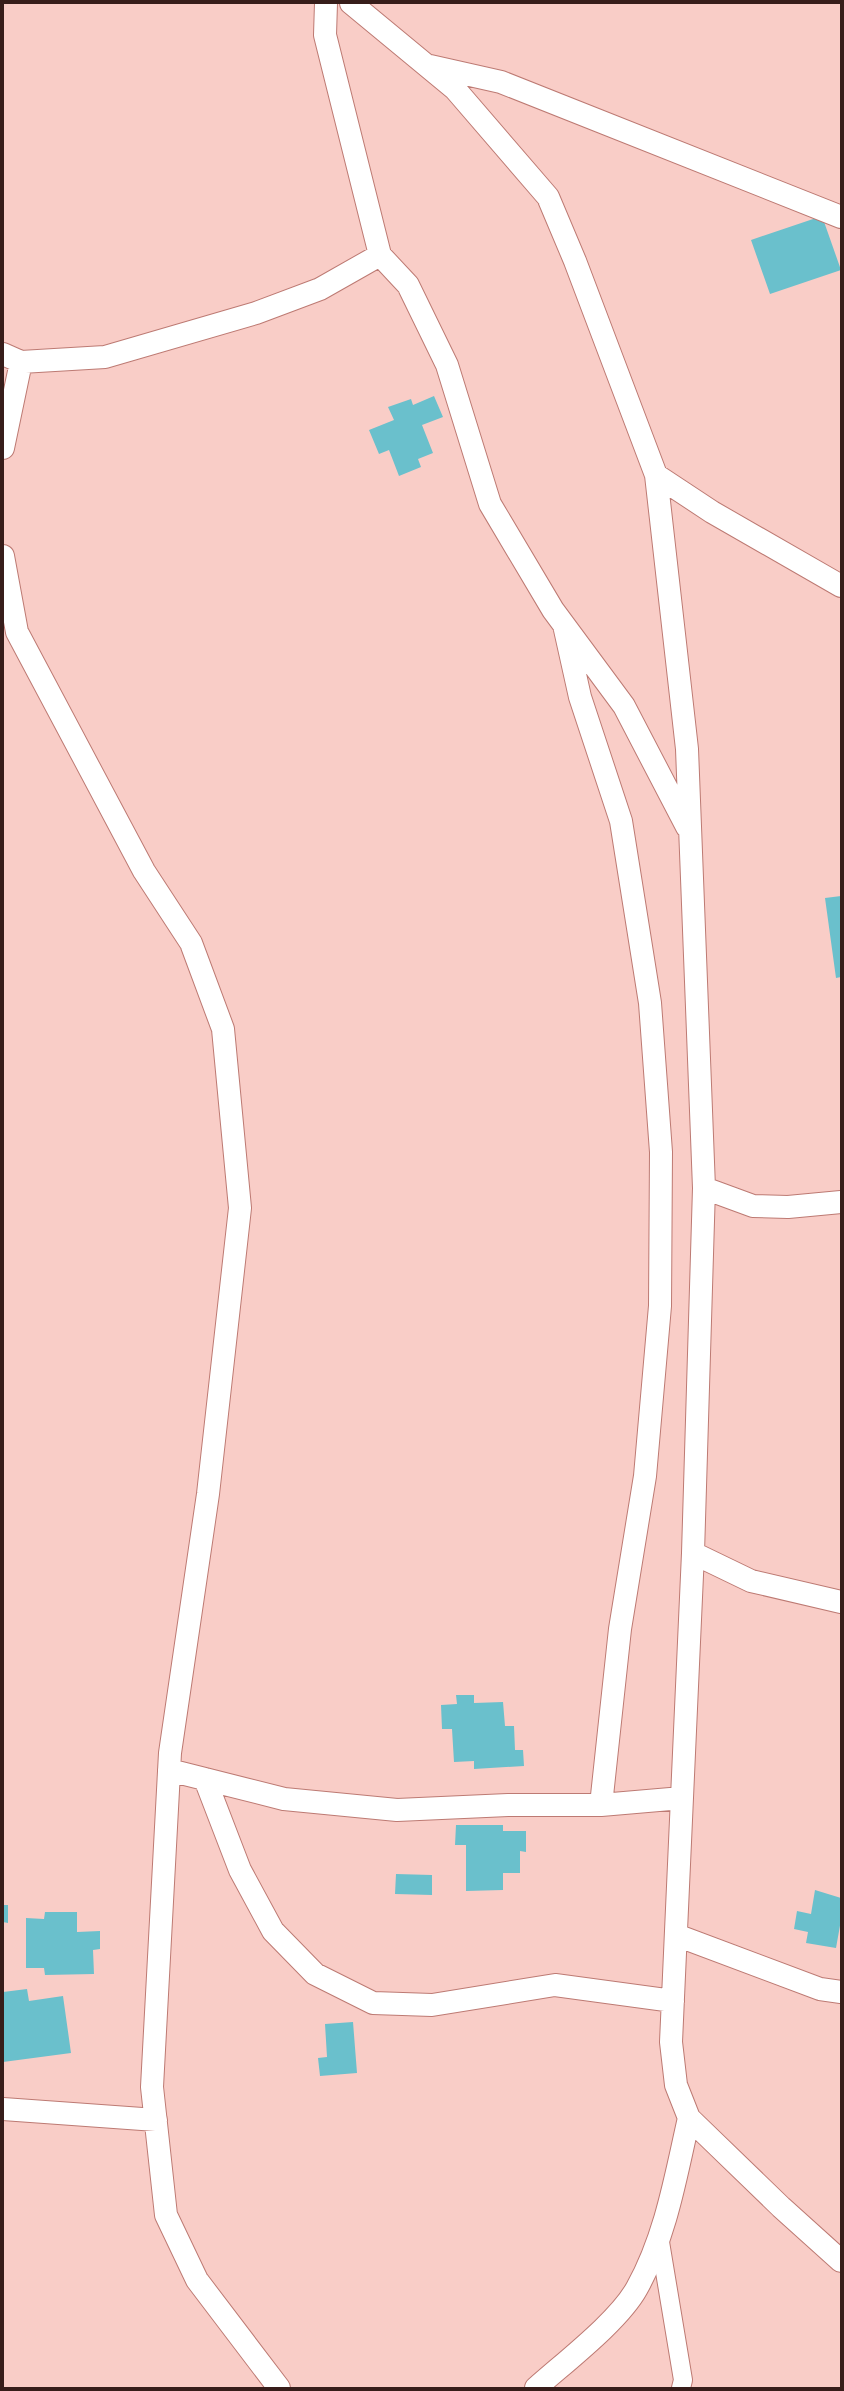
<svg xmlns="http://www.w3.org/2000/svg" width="844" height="2391" viewBox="0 0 844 2391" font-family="'Archivo Narrow',sans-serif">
  <rect width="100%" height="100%" fill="#f9cdc7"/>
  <path fill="#6ac0cc" d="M822 216 841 270 770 294 751 240Z
    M434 396 443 417 422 425 433 453 418 459 421 467 399 476 389 450 379 454 369 430 394 420 388 407 411 399 413 405Z
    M841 896V977L836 978 825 898Z
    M456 1695H474V1703L503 1702 505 1726H514L515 1750H523L524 1766 474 1769V1761L454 1762 452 1729H442L441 1705 457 1704Z
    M456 1825H503V1831H526V1852L520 1851V1873H503V1890L466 1891V1845H455Z
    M396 1874 432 1875V1895L395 1894Z
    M815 1890 841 1898V1920L836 1948 806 1943 808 1932 794 1929 797 1911 811 1914Z
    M3 1905H8V1923L3 1922Z
    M45 1912H77V1932L100 1931V1949L93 1950 94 1974 45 1975 44 1968H26V1918L44 1919Z
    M27 1989 29 2001 63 1996 71 2053 3 2062V1992Z
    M353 2022 357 2073 320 2076 318 2058 327 2057 325 2024Z"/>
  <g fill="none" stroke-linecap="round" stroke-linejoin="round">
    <g stroke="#bd7a73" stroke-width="20">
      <path id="lane" d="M659 2236 683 2380 681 2388"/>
    </g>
    <g stroke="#bd7a73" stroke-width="24">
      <path id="street" d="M326 3 325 35 380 255 408 285 447 365 490 504 553 610 624 706 687 827
        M351 3 455 89 548 197 575 261 656 475 687 749 704 1188 693 1553 671 2042 676 2085 689 2118 781 2207 841 2261
        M430 66 501 82 841 217
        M3 354 21 362 105 357 256 313 320 289 380 255
        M3 448 21 362
        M656 475 712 512 841 586
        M3 556 17 632 144 871 191 943 223 1029 240 1208 208 1494 170 1753 152 2087 166 2215 197 2280 279 2388
        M564 625 580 697 621 821 650 1003 661 1152 660 1306 645 1476 620 1629 601 1805
        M704 1188 753 1206 788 1207 841 1202
        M693 1553 751 1581 841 1602
        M169 1770 284 1799 397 1810 508 1805H601L682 1798
        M205 1779 240 1870 273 1931 315 1974 373 2003 432 2005 555 1985 673 2001
        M676 1935 820 1989 841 1992
        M3 2109 156 2120
        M536 2388C565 2362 619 2321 637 2288 666 2236 676 2175 689 2118"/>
    </g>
    <use href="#lane" stroke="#fff" stroke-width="18"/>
    <use href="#street" stroke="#fff" stroke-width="22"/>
  </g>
  <rect width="844" height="2391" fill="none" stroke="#371d1a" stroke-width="8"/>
</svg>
